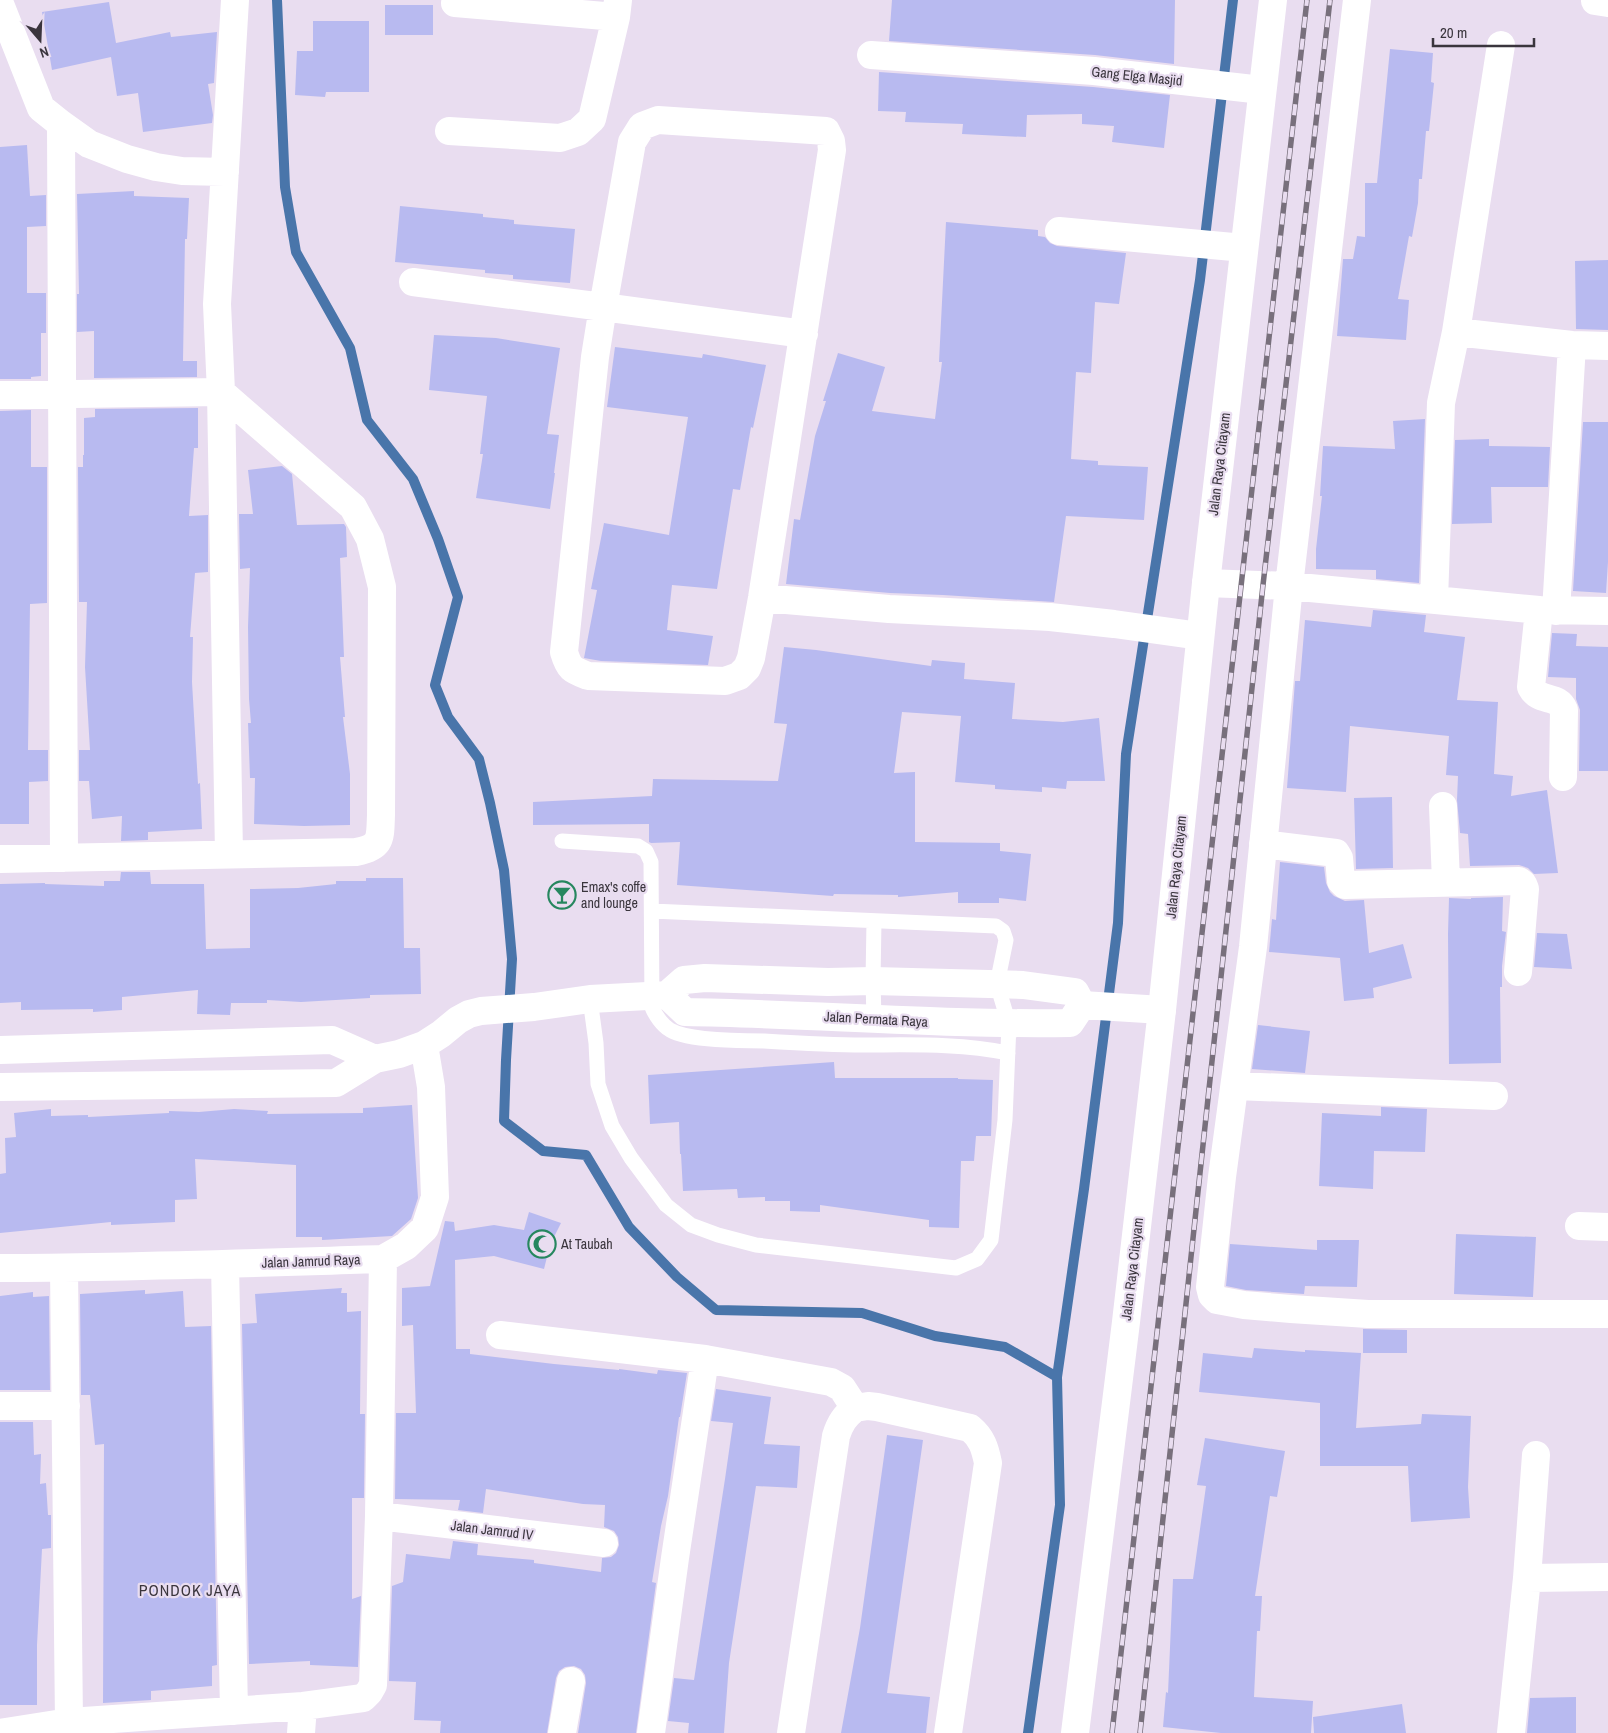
<svg xmlns="http://www.w3.org/2000/svg" width="1608" height="1733" viewBox="0 0 1608 1733" font-family="'Archivo Narrow',sans-serif">
  <rect width="100%" height="100%" fill="#e9ddf0"/>
  <g fill="none" stroke-linecap="round" stroke-linejoin="round">
    <path stroke="#4975aa" stroke-width="10" d="M277 0 285 187 296 252 350 348 367 420 413 479 438 539 458 597 435 685 448 717 479 759 490 803 504 870 512 959 506 1060 504 1121 543 1151 586 1155 629 1227 677 1277 716 1310 862 1313 935 1336 1005 1347 1057 1377
      M1028 1733 1060 1505 1057 1377 1084 1189 1118 923 1126 754 1200 280 1233 0"/>
  </g>
  <path fill="#b8baf0" d="M892 0H1175L1174 64 1095 55 889 41Z
    M109 2 116 43 170 32 171 37 217 32 214 83 208 84 213 115 212 123 143 132 138 93 117 96 111 57 52 70 42 12Z
    M385 5H433V35H385Z
    M313 21H369V92H326L325 97 295 95 297 51H313Z
    M1390 49 1433 53 1431 82 1434 83 1431 112 1429 131H1426L1422 179H1419L1418 203 1412 237 1409 236 1398 299 1409 300 1406 340 1337 336 1343 259H1353L1357 236 1365 237V183H1377Z
    M879 72 1093 87 1170 95 1164 148 1112 142 1114 126 1082 124V114L1027 115 1026 137 962 134 963 124 905 122 906 112 878 111Z
    M27 145 30 196 46 195V226L27 227V293H46V333H41V376L31 377V379H0V147Z
    M134 191V196L189 198 187 239H185L183 361H197V377L94 378V331L77 332V294H79L77 194Z
    M400 206 483 214V217L514 220V224L575 229 570 283 513 279V275L485 273V270L395 262Z
    M946 222 1038 230V236L1045 237 1050 243 1057 246 1126 253 1119 304 1095 302 1091 373 1076 372 1071 459 1098 461V465L1148 467 1144 520 1066 516 1054 602 943 595 890 593 786 584 794 519 800 520 815 436 826 401H823L838 353 885 367 872 411 935 419 942 362H939Z
    M1608 260V330L1576 329 1575 261Z
    M434 335 496 338 560 348 547 434 559 435 554 473H555L550 509 476 498 483 454H480L487 396 429 390Z
    M615 347 702 358 703 354 766 365 753 428 751 427 740 490 733 489 717 589 672 585 667 630 713 636 708 665 601 661 584 658 597 590 591 589 604 523 669 535 688 417 607 407Z
    M198 408V448H194L189 516 208 515V572L195 573 190 637H193L192 682 198 784 200 783 202 829 148 832V840L121 841 122 816 92 819 89 781H79V750H90L85 667 87 602H79L78 467H83V455H84V418L95 417V409Z
    M31 410V467H47V603L30 604 28 750H48V781L29 782V824H0V411Z
    M1425 419 1419 583 1376 579V570L1316 569V549L1322 496H1320L1323 446 1395 449 1393 421Z
    M1583 422H1608V562L1606 593 1573 591Z
    M1489 439V446L1550 447 1548 487H1491L1492 523 1452 524 1455 440Z
    M282 466 292 474 297 525 344 524 346 527 347 557 340 558 344 657H340L345 717H343L350 774V825L304 826 254 824 255 778H250L248 723H251L249 699 248 627 250 568 240 569 239 514H253L248 470Z
    M1373 610 1426 615 1424 632 1465 637 1457 700 1498 702 1494 774 1513 776 1511 796 1547 790 1558 873 1534 874 1528 868 1519 865 1470 866 1468 834 1460 833 1457 800 1458 776 1446 775 1449 736 1350 726 1346 792 1287 788 1295 681H1300L1305 620 1371 627Z
    M1552 633 1577 634 1576 646 1608 647V771H1579L1580 710 1576 699V678L1548 677Z
    M784 647 816 650 931 666 932 660 965 663 964 679 1015 683 1012 719 1063 722 1099 718 1105 781H1067L1066 789 1042 787V792L995 789V785L955 782 961 716 902 712 894 773 915 772V842L1000 843V851L1031 854 1026 901 999 898V903H958V892L898 897V895L834 894 833 896 677 885 680 842 651 843 649 842V824L533 825V802L652 796 653 779 778 781 787 724 774 723Z
    M1392 797 1393 868 1356 869 1354 798Z
    M1280 862 1324 867 1326 883 1330 892 1334 896 1345 901 1364 900 1369 953 1403 944 1412 978 1373 988 1374 998 1344 1001 1340 958 1269 952 1272 919 1276 920Z
    M121 872H150L151 884H204L206 949 250 948V889L298 888 336 884V881H366V878H403L404 948H420L421 994 370 995V998L301 1002 267 1000V1003H231L230 1015 197 1014 198 990 122 997V1010L93 1012V1009L21 1010V1002L0 1003V884L45 883V884L104 886V881H120Z
    M1503 897 1502 931 1506 932 1502 966V987H1500L1501 1063 1449 1064 1448 934 1449 898 1471 899V898Z
    M1537 933 1567 934 1572 969 1534 967Z
    M1258 1025 1310 1031 1305 1073 1252 1069Z
    M834 1062 835 1078H958V1079L993 1080 991 1136H976L974 1161H961L959 1228 929 1227V1220L820 1205V1212L790 1211V1201H765V1197L738 1198 737 1189 683 1191 681 1154H680L679 1122 650 1124 648 1075Z
    M412 1105 418 1198 411 1219 392 1236 322 1240V1237H296V1165L195 1159 197 1199 175 1200V1222L111 1225V1222L0 1233V1174L6 1173 5 1138 16 1137 14 1113 51 1109V1116L88 1115V1117L169 1113V1111L199 1112 234 1109 268 1111 267 1114 363 1113V1108Z
    M1381 1107 1427 1109 1425 1152 1374 1151 1373 1189 1319 1186 1322 1113 1381 1116Z
    M529 1212 561 1223 550 1245 544 1269 494 1256 455 1260 456 1349H470V1354L554 1364 619 1370V1369L657 1374 658 1370 687 1373 680 1417H679L668 1496 661 1526 652 1582 656 1583 636 1733H578L586 1683 585 1675 581 1669 574 1666 565 1667 559 1671 556 1678 547 1733H440L441 1721 414 1720 416 1682 389 1681 392 1586 403 1582 406 1554 450 1559 453 1541 478 1544 477 1555 534 1560V1563L601 1572 602 1558 611 1557 616 1553 619 1545 618 1537 614 1531 604 1527 605 1505 583 1504 486 1489 483 1513 458 1510 460 1500 395 1499 396 1413H416L413 1325 402 1326V1288L430 1286 445 1221 454 1222 455 1231 494 1225 524 1230Z
    M1456 1234 1536 1237 1533 1297 1454 1294Z
    M1317 1240H1359L1357 1287 1305 1286 1304 1294 1246 1290 1226 1286 1230 1244 1317 1250Z
    M342 1288 341 1293H347V1312L361 1311 360 1414H365L364 1498H352V1599L361 1596 358 1667 310 1665V1661L249 1664 242 1324 257 1323 255 1294Z
    M145 1290V1294L183 1291 185 1327 211 1326 217 1665 212 1666V1686L151 1691V1700L103 1703 104 1444 95 1445 90 1395H81L80 1294Z
    M33 1292V1297L49 1296 50 1390H0V1296Z
    M1363 1329 1407 1330V1353H1363Z
    M1254 1348 1305 1352V1350L1361 1353 1356 1428 1421 1424 1422 1414 1471 1416 1468 1487 1470 1518 1411 1522 1408 1466H1320V1403L1199 1392 1203 1353 1252 1358Z
    M716 1389 771 1397 764 1444 800 1446 797 1488 756 1486 729 1663 724 1733H688L689 1723 668 1721 674 1678 694 1680 725 1479 733 1423 711 1421Z
    M0 1422H33L34 1455 41 1454 40 1484 46 1483 48 1515H51V1548L42 1549 37 1645V1705H0Z
    M887 1435 923 1440 887 1693 930 1697 926 1733H841L860 1628Z
    M1205 1438 1285 1451 1277 1497 1270 1496 1255 1596H1262L1260 1631H1257L1254 1697 1313 1701 1311 1733H1221L1163 1727 1166 1692 1168 1693 1173 1579H1193L1206 1486 1197 1485Z
    M1576 1697V1733H1527L1530 1698Z
    M1402 1704 1406 1733H1314L1313 1717Z"/>
  <g fill="none" stroke-linecap="round" stroke-linejoin="round">
    <path stroke="#fff" stroke-width="15" d="M562 841 638 846 646 851 651 862 652 1007C655 1015 662 1025 670 1030 689 1041 742 1041 764 1041 797 1043 830 1045 863 1045 912 1045 960 1043 1008 1053
      M874 921 873 981 874 1019
      M590 999 596 1043 598 1084 612 1126 631 1158 666 1205 691 1225 718 1235 756 1245 956 1268 977 1259 991 1240 1005 1120 1009 1024 997 984 1006 940 1003 931 996 926 652 911"/>
    <path stroke="#fff" stroke-width="28" d="M1357 0 1289 586 1253 947 1222 1177 1210 1287 1212 1295 1217 1300 1244 1305 1291 1309 1368 1314H1608
      M1595 1 1608 3
      M455 3 616 17
      M0 4 41 108 61 124 89 144 127 159 156 167 182 171 225 172
      M871 55 1094 71 1262 90
      M61 124 64 858
      M449 131 560 138 578 132 592 119 616 17 618 0
      M1059 231 1244 248
      M413 282 603 307 632 142 642 126 658 120 826 131 831 141 832 150 762 598 751 658 747 668 739 676 725 681 588 676C572 670 569 669 564 652L595 357 603 307 804 334
      M1456 332 1501 45
      M0 395 221 392 353 507 370 539 382 587 381 815C380 839 382 847 356 852L0 859
      M1206 583 1289 586 1539 610 1608 611
      M762 598 889 609 1050 617 1114 624 1200 636
      M1434 600 1441 403 1456 332 1572 345 1608 346
      M1539 610 1531 687C1539 703 1558 694 1564 710L1563 777
      M1556 611 1572 345
      M1443 806 1446 882
      M1263 844 1336 853 1339 858 1341 881 1345 885 1519 881 1523 884 1525 889 1518 972
      M229 854 221 392 217 304 235 0
      M667 995 685 1012C814 1014 942 1025 1070 1023L1082 1005
      M1082 1005 1162 1010
      M0 1050 332 1040 375 1059
      M1235 1086 1494 1096
      M0 1087 336 1083 375 1059 399 1054 424 1045 441 1034 458 1020 469 1014 481 1011 534 1007 590 999 667 995 684 980 705 978 828 982 873 981 1023 985 1075 992 1082 1005
      M1579 1226 1608 1227
      M225 1264 234 1711
      M0 1268C128 1268 256 1263 383 1259L406 1246 425 1228 435 1197 431 1087 424 1045
      M64 1268 69 1722
      M500 1335 705 1359 675 1558 651 1733
      M705 1359 831 1382 842 1388 855 1408 868 1406 877 1407 970 1428C982 1438 985 1448 988 1463L948 1733
      M0 1406H66
      M379 1516 604 1543
      M1527 1578 1608 1577
      M0 1733 69 1722 303 1706 363 1698 369 1692 373 1685 379 1516 383 1259
      M301 1733 303 1706
      M562 1733 571 1681
      M791 1733 836 1436C840 1423 845 1416 855 1408
      M1511 1733 1527 1578 1536 1455"/>
    <path stroke="#fff" stroke-width="28" d="M1075 1733 1126 1322 1162 1010 1206 583 1273 0"/>
    <g stroke="#78707c" stroke-width="5.5">
      <path id="rail" d="M1112 1733 1307 0
        M1140 1733 1263 585 1330 0"/>
    </g>
    <use href="#rail" stroke="#e9ddf0" stroke-width="4" stroke-dasharray="11" stroke-linecap="butt"/>
  </g>
  <defs>
    <g id="bar-ring" transform="scale(1.4375)"><circle r="9.5" fill="#e9ddf0" stroke="#26875f" stroke-width="1.5"/><path d="M-6-5H6L.8 .8V4.5H3.5V6h-7V4.5H-.8V.8Z" fill="#26875f"/></g>
    <g id="mosque-ring" transform="scale(1.4375)"><circle r="9.5" fill="#e9ddf0" stroke="#26875f" stroke-width="1.5"/><path d="M3.5-4.9A6 6 0 1 0 3.5 4.9A5 5 0 1 1 3.5-4.9Z" fill="#26875f"/></g>
  </defs>
  <g fill-rule="evenodd">
    <use href="#bar-ring" x="562" y="895"/>
    <use href="#mosque-ring" x="542" y="1244"/>
  </g>
  <g text-anchor="middle" dominant-baseline="central" stroke-width="4.5" stroke-linejoin="round" paint-order="stroke">
    <g font-size="14" fill="#3a353d" stroke="#e9ddf0">
      <text transform="translate(1137 76) rotate(6)">Gang Elga Masjid</text>
      <text transform="translate(1219 464) rotate(-83)">Jalan Raya Citayam</text>
      <text transform="translate(1176 867) rotate(-84)">Jalan Raya Citayam</text>
      <text transform="translate(876 1019) rotate(3)">Jalan Permata Raya</text>
      <text transform="translate(311 1261) rotate(-2)">Jalan Jamrud Raya</text>
      <text transform="translate(1132 1269) rotate(-83)">Jalan Raya Citayam</text>
      <text transform="translate(492 1530) rotate(7)">Jalan Jamrud IV</text>
    </g>
    <g font-size="14" fill="#3a353d" stroke="#e9ddf0" text-anchor="start">
      <text x="581" y="887">Emax's coffe<tspan x="581" dy="16">and lounge</tspan></text>
      <text x="561" y="1244">At Taubah</text>
    </g>
    <g font-size="16" letter-spacing="1" fill="#3a353d" stroke="#e9ddf0">
      <text x="190" y="1590">PONDOK JAYA</text>
    </g>
  </g>
  <g transform="translate(40 40) rotate(161)" stroke="#e9ddf0" stroke-width="4" paint-order="stroke">
  <path d="M0-4L9 19L0 12L-9 19Z" fill="#3a353d"/>
  <text y="-8" font-size="14" font-weight="bold" text-anchor="middle" fill="#3a353d">N</text>
  </g>
  <path d="M1433 38v8h101v-8" fill="none" stroke="#3a353d" stroke-width="2.5"/>
  <text x="1440" y="38" font-size="15" fill="#3a353d" stroke="#e9ddf0" stroke-width="4" paint-order="stroke">20 m</text>
</svg>
